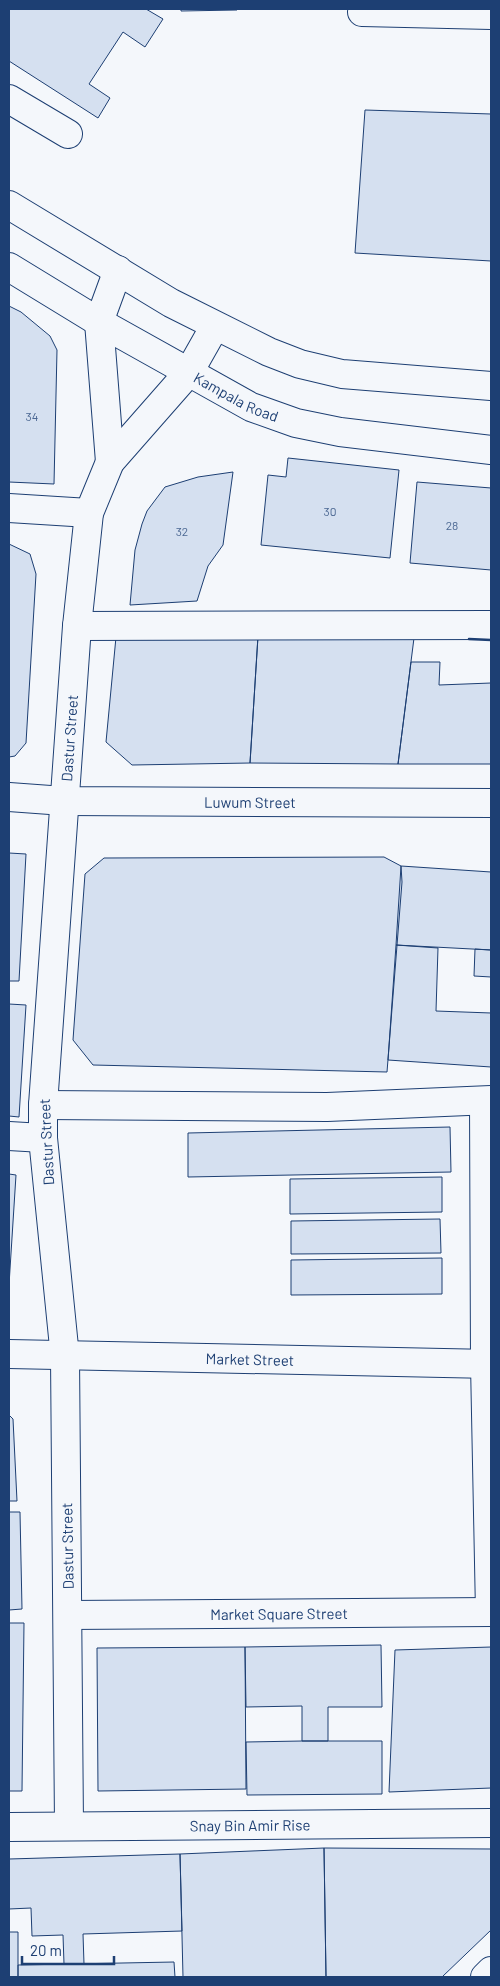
<svg xmlns="http://www.w3.org/2000/svg" width="500" height="1986" viewBox="0 0 500 1986" font-family="Barlow,sans-serif">
  <rect width="100%" height="100%" fill="#f4f7fb"/>
  <path fill="#d5e0f0" stroke="#1d3f73" d="M9 9H146L163 19 145 47 123 32 89 84 110 98 98 118 9 61Z
    M181 9H236L237 10 181 11Z
    M365 110 491 114V261L355 253Z
    M9 306 21 312 50 336 57 350 54 484 9 482Z
    M288 458 399 470 390 558 261 545 268 475 286 477Z
    M233 472 223 545 208 566 197 601 130 605 135 550 142 524 147 511 165 487 198 477Z
    M417 482 491 488V570L410 563Z
    M9 544 30 554 36 574 26 743 15 756 9 757Z
    M258 636 250 763 132 765 106 742 116 637Z
    M258 636 414 638 398 764 250 763Z
    M411 662H440L439 685 491 683V764H398Z
    M9 853 26 854 19 981H9Z
    M384 857 401 866 402 882 387 1072 93 1065 73 1040 85 874 104 858Z
    M401 866 491 872V950L396 945Z
    M396 945 438 948 436 1011 491 1013V1067L388 1060Z
    M475 949 491 950V977L474 976Z
    M9 1004 26 1005 19 1117 9 1116Z
    M450 1127 451 1172 188 1177V1133Z
    M9 1174 16 1175 9 1285Z
    M442 1177V1212L290 1214V1179Z
    M440 1219 441 1253 291 1254V1221Z
    M442 1258V1294L291 1295V1260Z
    M9 1415 13 1419 17 1501H9Z
    M9 1512H20L22 1609 9 1610Z
    M9 1623H24L22 1791H9Z
    M381 1645 382 1707H328V1741H302V1706L246 1707 245 1647Z
    M245 1647 246 1789 98 1791 97 1648Z
    M491 1647V1788L389 1792 395 1650Z
    M302 1741H382V1794L247 1795 246 1742Z
    M324 1848 491 1849V1930L442 1977H326Z
    M324 1848 326 1977H183L180 1854Z
    M180 1854 182 1931 83 1934 84 1964H64L63 1935 32 1936 31 1908 9 1909V1859Z
    M9 1932H18V1977H9Z
    M174 1962 175 1977H18V1965Z"/>
  <g fill="none" stroke-linecap="round" stroke-linejoin="round">
    <g stroke="#1d3f73" stroke-width="30">
      <g id="minor">
        <path d="M362 12 491 15"/>
        <path d="M9 99 68 134"/>
        <path d="M110 462 99 322 118 270"/>
        <path d="M9 508 89 513"/>
        <path d="M77 626 491 625"/>
        <path d="M484 1101 485 1364 490 1612"/>
        <path d="M43 1105 327 1107 491 1100"/>
        <path d="M9 1136 43 1138"/>
        <path id="s1" d="M9 1354 491 1364"/>
        <path id="s2" d="M68 1615 491 1612"/>
        <path id="s3" d="M69 1826 65 1357 43 1138V1105L77 626 89 513 110 462 189 372 215 326"/>
        <path id="s4" d="M9 1827 491 1823"/>
      </g>
    </g>
    <g stroke="#1d3f73" stroke-width="30">
      <g id="major">
        <path d="M9 205 171 303 269 352 300 364 342 374 491 386"/>
        <path id="s5" d="M9 267 99 322 251 407 296 423 340 432 491 450"/>
        <path id="s6" d="M9 797 64 801 491 803"/>
        <path d="M485 1977 491 1971"/>
      </g>
    </g>
    <use href="#minor" stroke="#f4f7fb" stroke-width="28"/>
    <use href="#major" stroke="#f4f7fb" stroke-width="28"/>
    <path stroke="#1d3f73" stroke-width="2.5" d="M469 639 491 640"/>
  </g>
  <g text-anchor="middle" dominant-baseline="central" stroke-width="4" stroke-linejoin="round" paint-order="stroke">
    <g font-size="12" fill="#4b6792">
      <text x="32" y="416">34</text>
      <text x="330" y="511">30</text>
      <text x="452" y="525">28</text>
      <text x="182" y="531">32</text>
    </g>
    <g font-size="15" fill="#1d3f73" stroke="#f4f7fb">
      <text stroke="none"><textPath href="#s5" startOffset="262">Kampala Road</textPath></text>
      <text stroke="none"><textPath href="#s3" startOffset="1090">Dastur Street</textPath></text>
      <text stroke="none"><textPath href="#s6" startOffset="241">Luwum Street</textPath></text>
      <text transform="translate(46 1142) rotate(-93)">Dastur Street</text>
      <text stroke="none"><textPath href="#s1" startOffset="241">Market Street</textPath></text>
      <text transform="translate(67 1546) rotate(-91)">Dastur Street</text>
      <text stroke="none"><textPath href="#s2" startOffset="211">Market Square Street</textPath></text>
      <text stroke="none"><textPath href="#s4" startOffset="241">Snay Bin Amir Rise</textPath></text>
    </g>
  </g>
  <rect width="500" height="1986" fill="none" stroke="#1d3f73" stroke-width="20"/>
  <path d="M22 1956v8h92v-8" fill="none" stroke="#1d3f73" stroke-width="2.5"/>
  <text x="30" y="1956" font-size="15" fill="#1d3f73" stroke="#f4f7fb" stroke-width="4" paint-order="stroke">20 m</text>
</svg>
